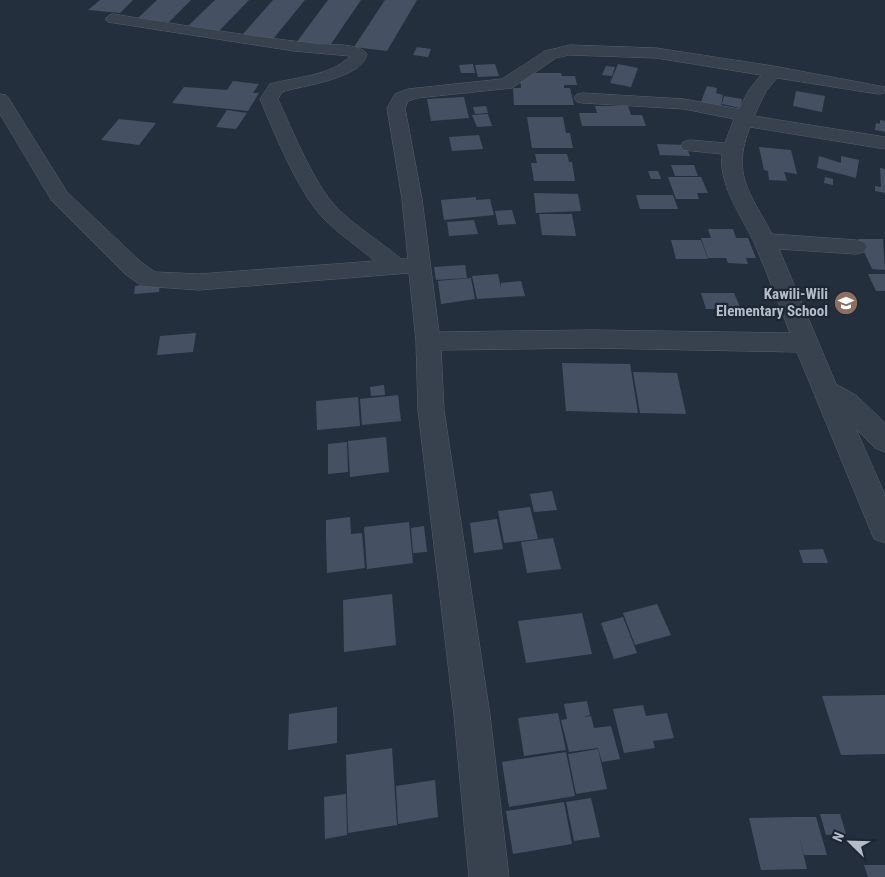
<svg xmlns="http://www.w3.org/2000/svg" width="885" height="877" viewBox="0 0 885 877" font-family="'Roboto Condensed',sans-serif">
  <rect width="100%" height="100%" fill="#242f3e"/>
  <path fill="#455162" d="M100 0H133L120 13 88 10Z
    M157 0H191L169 22 137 19Z
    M215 0H249L219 31 187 27Z
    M273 0H305L273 39 242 35Z
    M328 0H361L329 47 296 43Z
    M385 0H417L387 51 354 47Z
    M417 47 431 49 428 57 413 55Z
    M473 64 475 73H461L459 65Z
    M495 64 499 76 478 77 475 65Z
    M618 64 638 68 631 87 610 83Z
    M606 66 615 67 612 76 602 75Z
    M524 73H561L562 76H575L577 85H564V88H570L574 105H514L513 88H521L520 76Z
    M233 81 259 84 253 93H259L248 111 172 103 184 87 227 90Z
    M707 86 717 88 716 93 723 95 721 106 701 102Z
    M796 91 825 96 822 112 793 106Z
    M724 96 742 99 740 108 722 104Z
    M464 97 469 118 431 121 427 99Z
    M486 106 488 113 475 114 473 107Z
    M595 106H628L631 115H642L646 126H582L579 113H597Z
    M227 110 247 113 236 129 216 127Z
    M488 114 492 126 477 127 472 115Z
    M527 117H563L566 133H570L573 148H532Z
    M119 119 156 123 139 145 101 140Z
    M880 120 885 121V132L875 130 876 123 880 124Z
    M479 135 483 149 452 151 449 137Z
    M657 144 686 145 690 156 660 155Z
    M759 147 791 150 797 174 784 172 787 181 769 180 768 171 764 170Z
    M535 154H567L569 162H572L575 181H534L531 163H537Z
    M819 156 841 163V156L859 160 856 178 817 168Z
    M671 165H694L698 176H675Z
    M880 168 885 169V193L875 191V186L881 187Z
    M648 171H658L661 179H651Z
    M668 177H701L708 193H697L699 199H676Z
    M825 177 833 179V185L824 183Z
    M534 193 578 194 581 211 536 213Z
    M636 195H673L678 209H640Z
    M476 197V200L490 199 494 215 444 220 441 200Z
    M512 210 516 224 498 225 495 211Z
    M539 214H572L576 236 542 235Z
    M474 220 478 234 449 236 447 222Z
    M708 229H733L736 238H748L756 258H746L748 264 728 263 726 258H708L701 238H711Z
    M858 239H883L885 270 872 269Z
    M671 240H701L708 259H676Z
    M465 265 467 278 436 280 434 267Z
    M498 274 501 288V283L521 281 525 296 477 299 472 276Z
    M868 274H885V291H876Z
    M471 278 475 299 441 304 438 281Z
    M160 283 159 292 134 294 135 286Z
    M701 293H734L741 309H706Z
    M196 333 193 352 157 355 160 336Z
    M562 363 630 364 638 413 566 411Z
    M633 372 677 373 686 414 640 413Z
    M384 385 385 395 371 396 370 387Z
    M398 395 401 421 362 425 360 399Z
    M358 397 360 426 317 430 316 401Z
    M386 437 389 472 350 477 348 441Z
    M347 442 348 472 328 474V444Z
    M552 491 557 510 534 512 530 494Z
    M530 507 538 539 504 543 498 511Z
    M350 517 351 534 362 533 365 568 327 573 326 537 339 536 326 537V520Z
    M497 519 503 549 474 553 470 523Z
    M409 522 413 563 367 569 364 527Z
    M424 526 427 552 413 553 411 528Z
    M553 538 561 569 527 573 521 542Z
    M823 549 828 563H803L799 550Z
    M392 594 396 645 344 652 343 600Z
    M657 604 671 635 635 645 623 613Z
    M582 613 592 654 526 663 518 621Z
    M623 617 637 653 614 659 601 623Z
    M885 695V754L841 755 822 696Z
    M587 701 590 715 583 717 591 716 594 728 611 726 620 759 602 762 598 748 569 752 561 720 567 719 564 704Z
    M643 705 646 716 667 713 674 738 653 741 655 748 624 753 613 709Z
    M337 707V743L288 750 289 714Z
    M558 713 566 750 524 756 518 718Z
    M392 748 397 825 348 833 346 755Z
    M598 749 607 789 576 794 568 754Z
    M566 752 575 796 509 807 502 762Z
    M435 780 438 817 398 824 396 786Z
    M346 794 347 835 325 839 324 797Z
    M591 798 600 837 574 841 566 802Z
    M564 802 572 844 513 854 506 811Z
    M820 814H840L846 834 826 835Z
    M793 817H816L827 855H804L799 836 807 869 761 870 749 818Z
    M864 865H885V877H868Z"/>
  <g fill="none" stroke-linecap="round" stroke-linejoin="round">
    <g stroke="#565f6c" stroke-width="1">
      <path id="minor" d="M113 14C182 25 251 37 320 44 333 45 359 43 367 54 362 79 303 85 282 92L278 99C292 130 314 184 337 208 356 227 381 242 401 259H408L402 199 387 108 395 94 408 89 502 79 545 51 570 45 656 48 773 66 885 87 884 93 878 94 777 78 766 91 754 116 885 137V149L750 127C731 174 750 193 772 234L856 240 864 242 867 247 864 252 856 254 779 249 836 384 857 396 885 423V452L875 448 856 429 885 495V543L874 539 797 352 592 348 441 350 444 410 490 715 509 877H469L454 715 418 410 416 341 409 273 199 290 142 286 125 274 52 201 0 114V94L6 95 9 99 67 192 141 262 155 272 199 274 375 261C358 247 339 234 324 219 299 194 274 132 260 99L270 84C295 77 332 76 350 56L294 51 108 22 105 19 108 16ZM570 55 656 58 761 75 749 90 739 109 684 99 583 93 577 94 574 98 577 102 583 103 684 109 734 119 725 143 690 140 683 142 681 146 683 150 722 154C718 186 744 219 756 247 768 275 779 305 790 333L592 330 439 332 422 199 405 108 408 101 417 98 512 88 556 58Z"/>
    </g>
    <use href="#minor" fill="#38414e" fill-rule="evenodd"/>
  </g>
  <defs>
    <g id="school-disc" transform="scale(1.25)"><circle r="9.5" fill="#8d6e63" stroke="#1d2633"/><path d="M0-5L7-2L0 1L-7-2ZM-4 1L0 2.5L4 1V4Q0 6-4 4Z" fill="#fff"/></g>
  </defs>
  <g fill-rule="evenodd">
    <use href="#school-disc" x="846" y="303"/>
  </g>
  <g text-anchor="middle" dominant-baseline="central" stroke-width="4.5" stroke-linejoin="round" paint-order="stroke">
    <g font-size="15" font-weight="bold" fill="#b4bcc9" stroke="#1d2633" text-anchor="end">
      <text x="828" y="294">Kawili-Wili<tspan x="828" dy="17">Elementary School</tspan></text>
    </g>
  </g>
  <g transform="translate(850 842) rotate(293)" stroke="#1d2633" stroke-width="4" paint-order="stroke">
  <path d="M0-4L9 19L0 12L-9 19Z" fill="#b4bcc9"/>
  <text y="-8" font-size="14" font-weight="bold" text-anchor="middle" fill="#b4bcc9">N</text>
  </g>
</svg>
